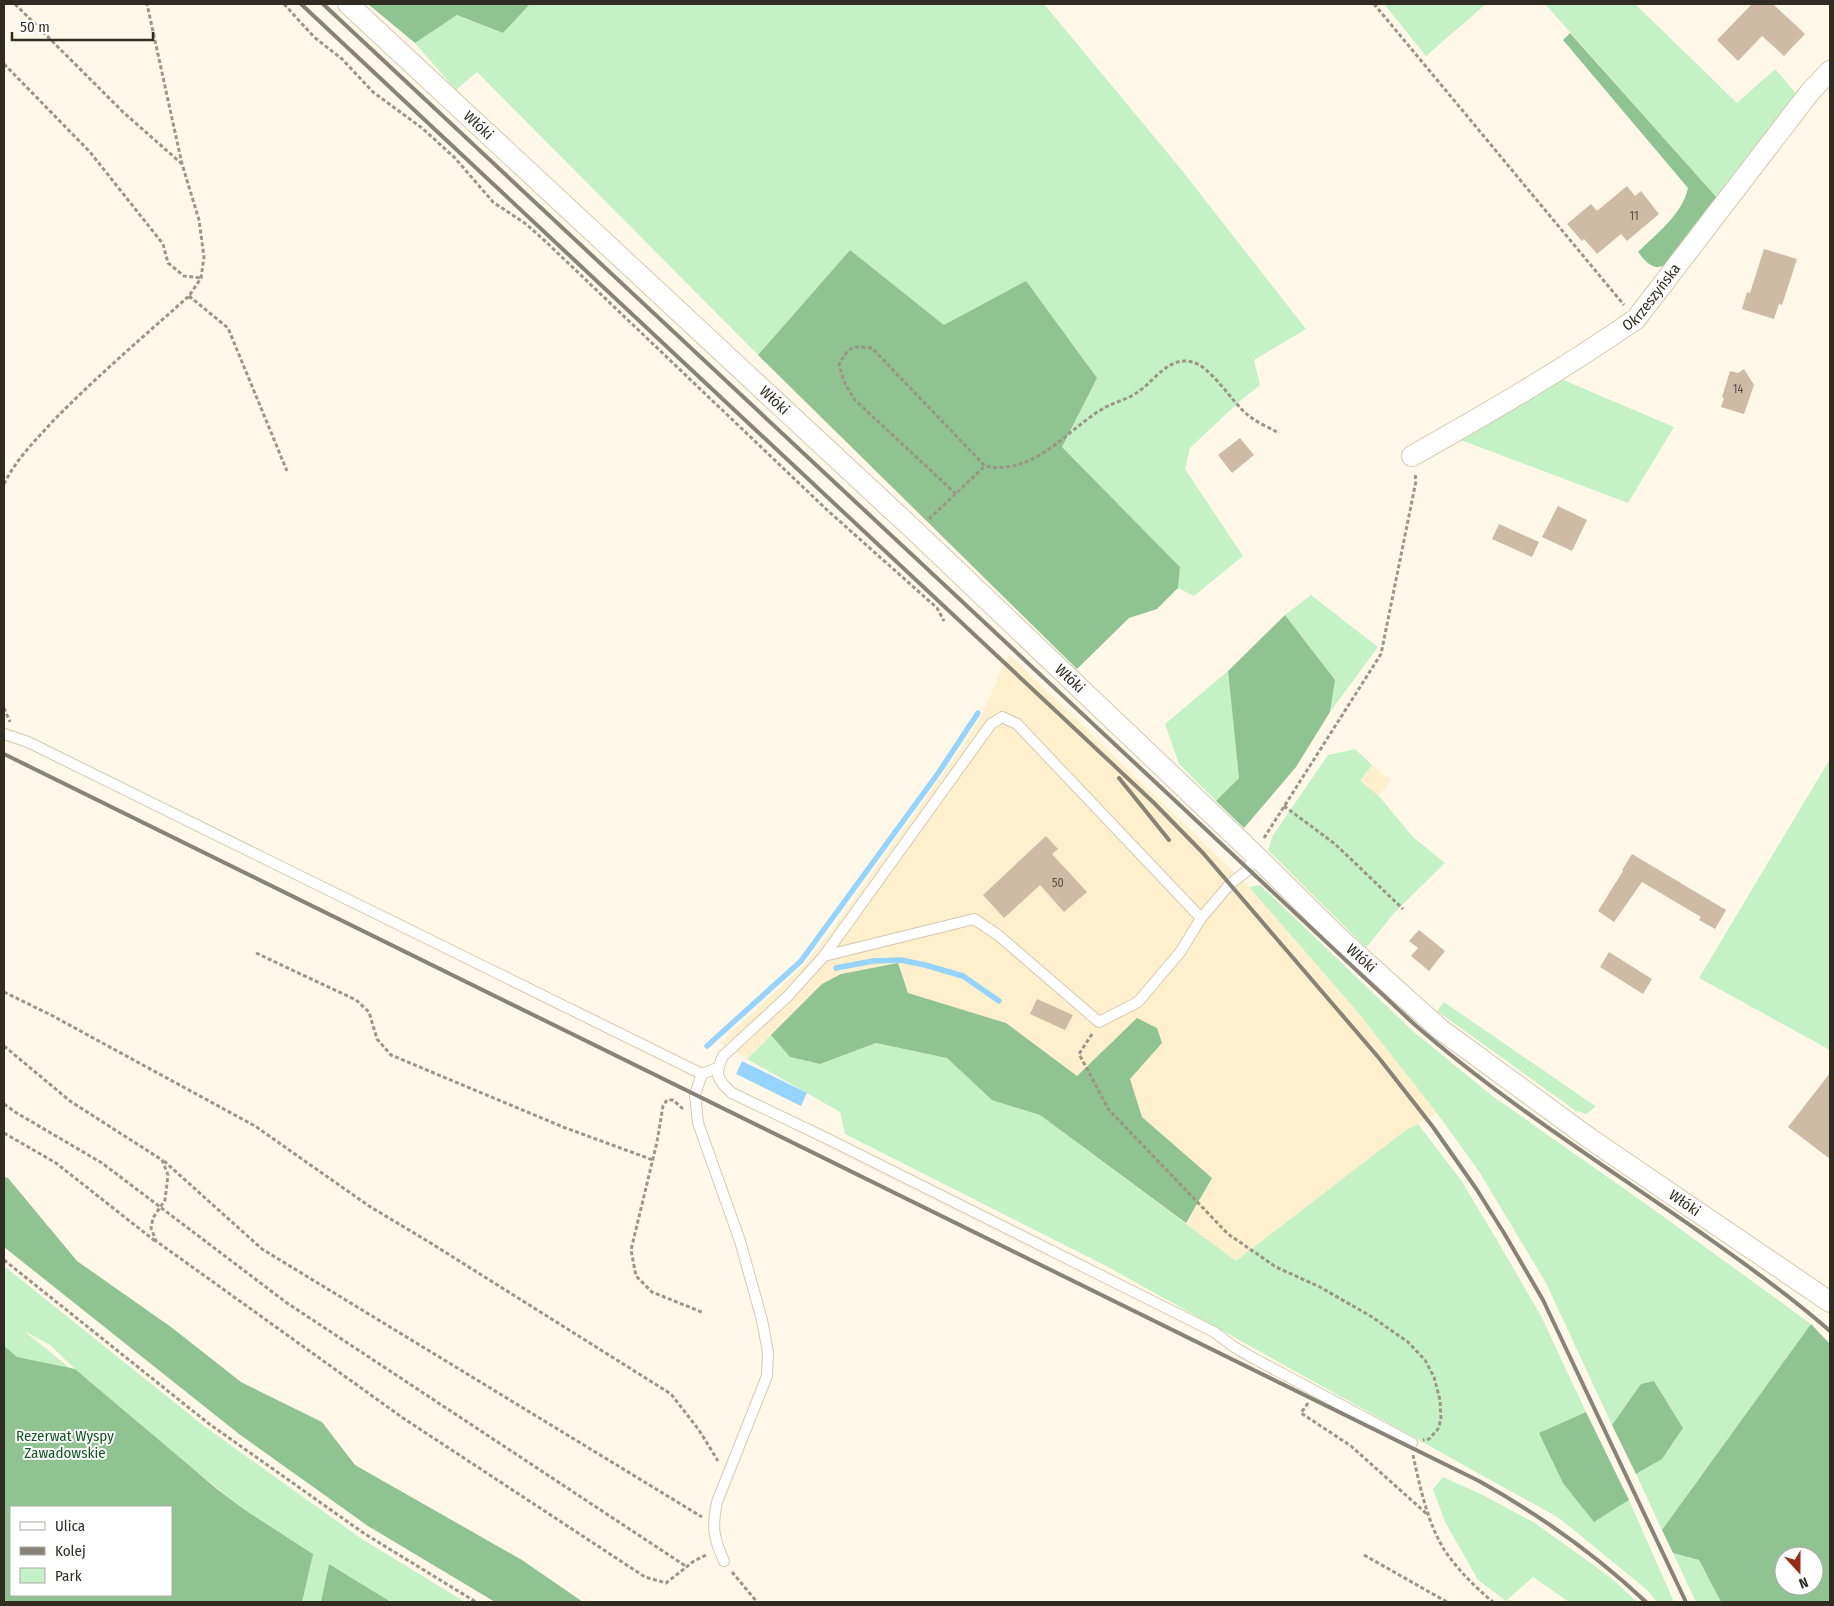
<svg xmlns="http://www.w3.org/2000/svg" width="1834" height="1606" viewBox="0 0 1834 1606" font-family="'Fira Sans Condensed',sans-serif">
  <rect width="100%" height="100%" fill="#fff8e8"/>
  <path fill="#feefcd" d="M1009 654 1249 887 1356 1010 1437 1113 1406 1130 1236 1261 971 1063 876 1043 822 985 747 1059 720 1043 804 965 832 930 963 746 983 712Z
    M1372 765 1391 780 1379 796 1360 781Z"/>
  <path fill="#c5f1c6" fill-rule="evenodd" d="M530 4H1044L1180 168 1306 329 1254 360 1260 385 1240 401 1190 448 1185 469 1243 556 1194 596 1178 588 1180 567 1062 447 1097 378 944 325 850 250 758 355 477 72 456 90 415 43 457 15 503 33Z
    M1384 4H1486L1426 56Z
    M1545 4H1635L1737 103 1775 69 1795 92 1793 109 1719 200Z
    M1561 379 1674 427 1628 503 1458 439Z
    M1311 595 1378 647 1330 712 1335 680 1285 615Z
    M1228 671 1239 778 1216 801 1179 764 1165 724Z
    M1355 749 1372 765 1360 781 1379 796 1413 837 1445 863 1395 912 1366 948 1268 850 1273 835 1328 755Z
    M1830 759V1050L1699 978Z
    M1260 885 1414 1032 1491 1095 1646 1204 1811 1324 1662 1530 1636 1474 1662 1459 1683 1428 1654 1381 1641 1384 1612 1425 1546 1283 1480 1173 1437 1113 1356 1010 1249 887Z
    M1444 1002 1588 1101 1596 1106 1587 1114 1576 1111 1437 1011Z
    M771 1035 790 1057 820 1064 876 1043 947 1058 992 1099 1040 1115 1236 1261 1406 1130 1418 1124 1461 1180 1504 1252 1541 1316 1586 1412 1540 1433 1594 1522 1629 1500 1674 1602H1657L1646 1589 1559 1518 1108 1267 845 1134 840 1112 747 1059Z
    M4 1266 204 1426 362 1539 465 1602H391L329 1564V1567L388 1602H4ZM24 1331 50 1345 75 1369 153 1435ZM187 1464 245 1510 313 1554 242 1515ZM11 1507H171V1595H11Z
    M1443 1477 1483 1495 1535 1523 1610 1577 1637 1602H1569L1533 1577 1506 1601 1478 1580 1445 1522 1433 1489Z
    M1673 1553 1699 1560 1721 1602H1696Z"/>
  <path fill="#90c392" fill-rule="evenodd" d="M368 4H530L503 33 457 15 415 43Z
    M1570 33 1719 200 1667 264C1653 272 1646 262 1638 252 1657 233 1682 215 1688 188L1563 40Z
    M850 250 944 325 1026 281 1097 378 1062 447 1180 567 1178 588 1157 609 1129 618 1077 669 758 355Z
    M1285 615 1335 680 1330 712 1296 767 1244 828 1216 801 1239 778 1228 671Z
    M898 963 908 993 1006 1023 1077 1076 1137 1018 1157 1028 1162 1043 1130 1079 1142 1117 1212 1178 1186 1223 1040 1115 992 1100 947 1058 876 1043 820 1064 790 1057 771 1035 822 984 841 974Z
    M4 1177 8 1178 77 1261 171 1327 241 1382 322 1422 355 1465 522 1560 583 1602H495L368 1526 239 1434 4 1247Z
    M1811 1324 1830 1344V1602H1721L1699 1560 1673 1553 1662 1530ZM1784 1556H1814V1586H1784Z
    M4 1346 17 1357 75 1369 217 1489 245 1510 313 1554 302 1602H4ZM11 1507H171V1595H11Z
    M1654 1381 1683 1428 1662 1459 1636 1474 1612 1425 1641 1384Z
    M1586 1412 1629 1500 1594 1522 1563 1483 1539 1433Z
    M329 1564 391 1602H321Z"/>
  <path fill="#95d4fe" d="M742 1061 807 1093 801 1106 736 1074Z"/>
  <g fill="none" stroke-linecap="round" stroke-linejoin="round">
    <path stroke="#95d4fe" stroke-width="5.5" d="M836 968 873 961 901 960 925 965 963 976 999 1001
      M707 1046 801 961 939 772 978 713"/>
  </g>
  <path fill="#cebaa5" d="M1752 4H1773L1805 34 1784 56 1762 36 1738 61 1717 40Z
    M1627 186 1635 196 1641 191 1659 214 1627 241 1621 234 1597 254 1584 239 1582 241 1567 224 1591 204 1597 211Z
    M1764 249 1797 259 1782 305 1779 304 1774 319 1742 309 1747 292 1750 293Z
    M1744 369 1754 385 1744 414 1721 407 1724 398 1722 397 1730 371 1738 373Z
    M1240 438 1254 455 1232 473 1218 455Z
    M1558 506 1587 520 1572 551 1542 537Z
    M1499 524 1539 542 1532 557 1492 539Z
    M1046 836 1058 849 1052 854 1087 892 1064 912 1040 885 1004 918 983 895Z
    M1632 854 1726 910 1715 929 1699 920 1701 917 1642 882 1614 922 1598 911 1623 871 1622 870Z
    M1419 930 1445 951 1429 971 1411 956 1418 948 1409 941Z
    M1609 952 1652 979 1643 994 1600 967Z
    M1037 999 1073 1015 1065 1030 1030 1014Z
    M1830 1073V1159L1788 1127Z"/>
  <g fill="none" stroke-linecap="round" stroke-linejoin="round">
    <g stroke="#d5cab0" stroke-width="12">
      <path id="service" d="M4 734 28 742 702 1074
        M1201 918 1017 724 1002 717 991 724 824 956 787 997 723 1056C714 1075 717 1079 732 1093L830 1140 1214 1332 1234 1347 1255 1359 1412 1443
        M824 956 974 919 998 935 1099 1022 1138 1002 1181 951 1201 918 1213 904 1230 884 1248 870 1254 854
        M717 1068 702 1074 695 1094 698 1123 740 1241 762 1320 768 1352 767 1376 717 1502C712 1527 713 1537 724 1561"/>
    </g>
    <g stroke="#d5cab0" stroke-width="22">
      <g id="minor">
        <path id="s1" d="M348 4 915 531 1254 854 1341 940 1440 1029 1589 1138 1830 1302"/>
        <path id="s2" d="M1412 456C1488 413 1564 369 1636 319L1810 92 1830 71"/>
      </g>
    </g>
    <path stroke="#9c9689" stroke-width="3" stroke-dasharray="4 2.5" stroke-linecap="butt" d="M15 4 123 112 182 164
      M284 4 314 37 342 59 373 92 422 128 455 158 493 202 526 224 544 240 826 509 937 608 944 621
      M1374 4 1624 305
      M4 64 90 152 163 244 168 263 184 276 201 278
      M189 296 228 328 287 471
      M4 484C16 459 35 441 53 421 96 377 143 337 189 296L201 278 204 257 199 220 182 164 147 4
      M956 494 855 400 845 384 839 365C848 347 852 345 872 348L985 466C1035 476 1066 430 1104 408 1115 402 1128 399 1138 392 1155 380 1169 356 1192 362 1211 366 1233 404 1249 416 1258 423 1270 428 1279 433
      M929 519 985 466
      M4 708 10 722
      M1284 806 1335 844 1403 909
      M1264 838 1381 654 1416 481 1415 474
      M256 953 356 1000 369 1012 377 1039 391 1055 563 1127 653 1160
      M4 992 51 1015 255 1126 369 1206 429 1242 671 1394 699 1430 718 1461
      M1092 1034 1079 1054 1109 1110 1228 1234 1276 1267 1320 1287 1372 1317 1408 1342 1425 1360 1434 1377 1440 1400 1441 1419 1438 1429 1429 1439 1423 1440
      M4 1046 70 1101 162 1160 168 1175 165 1200 153 1218 151 1228 156 1241 403 1418 645 1577 666 1583 694 1561 706 1555
      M4 1104 15 1112 102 1163 287 1303 687 1567
      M683 1109 673 1100H667L663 1106 657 1142 631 1250 636 1276 652 1292 704 1313
      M4 1133 56 1163 155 1241
      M164 1161 262 1249 702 1517
      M4 1260 208 1423 365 1534 476 1602
      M1308 1403 1301 1413 1351 1446 1428 1515
      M1413 1455C1420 1487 1427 1522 1445 1551 1458 1570 1475 1587 1493 1602
      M1364 1555 1447 1602
      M732 1572 757 1602"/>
    <use href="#service" stroke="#fff" stroke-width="10"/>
    <use href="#minor" stroke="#fff" stroke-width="20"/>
    <path stroke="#888376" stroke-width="4" d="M301 4 1153 802 1203 853 1379 1058 1433 1127 1477 1190 1504 1233 1543 1300 1686 1602
      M323 4 1414 1024C1502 1101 1601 1163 1697 1230 1742 1262 1788 1294 1830 1331
      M4 754 1479 1481C1540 1515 1595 1554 1646 1602
      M1119 778 1169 840"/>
  </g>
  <g text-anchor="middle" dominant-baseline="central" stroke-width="4" stroke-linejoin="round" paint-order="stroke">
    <g font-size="12" fill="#585043">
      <text x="1634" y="216">11</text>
      <text x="1738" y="389">14</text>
      <text x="1058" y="883">50</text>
    </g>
    <g font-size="15" fill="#302c22" stroke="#fff">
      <text stroke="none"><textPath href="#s1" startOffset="178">Włóki</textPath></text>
      <text stroke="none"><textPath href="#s2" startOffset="289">Okrzeszyńska</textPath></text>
      <text stroke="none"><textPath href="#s1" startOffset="582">Włóki</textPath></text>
      <text stroke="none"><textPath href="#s1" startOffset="988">Włóki</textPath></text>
      <text stroke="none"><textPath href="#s1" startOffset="1392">Włóki</textPath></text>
      <text stroke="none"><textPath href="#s1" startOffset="1798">Włóki</textPath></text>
    </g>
    <g font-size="15" fill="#0e5a1d" stroke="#fff">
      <text x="65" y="1436">Rezerwat Wyspy<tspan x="65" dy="17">Zawadowskie</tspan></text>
    </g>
  </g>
  <rect width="1834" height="1606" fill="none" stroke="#302c22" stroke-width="10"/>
  <rect x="10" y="1506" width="162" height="90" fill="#ffffff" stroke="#acaba7"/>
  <rect x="20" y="1522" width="25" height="8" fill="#ffffff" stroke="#acaba7"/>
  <text x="55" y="1531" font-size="15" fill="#302c22">Ulica</text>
  <rect x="20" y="1547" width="25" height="8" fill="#888376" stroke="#acaba7"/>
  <text x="55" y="1556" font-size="15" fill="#302c22">Kolej</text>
  <rect x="20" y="1568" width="25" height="15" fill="#c5f1c6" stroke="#acaba7"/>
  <text x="55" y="1581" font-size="15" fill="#302c22">Park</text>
  <g transform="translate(1799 1571) rotate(159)"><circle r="24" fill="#ffffff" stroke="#acaba7"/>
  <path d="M0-4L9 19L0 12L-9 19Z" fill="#962d14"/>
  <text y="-8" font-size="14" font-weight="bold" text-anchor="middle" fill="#302c22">N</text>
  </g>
  <path d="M12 32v8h141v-8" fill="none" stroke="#302c22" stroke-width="2.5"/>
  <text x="20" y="32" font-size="15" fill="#302c22" stroke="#ffffff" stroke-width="4" paint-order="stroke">50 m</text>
</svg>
